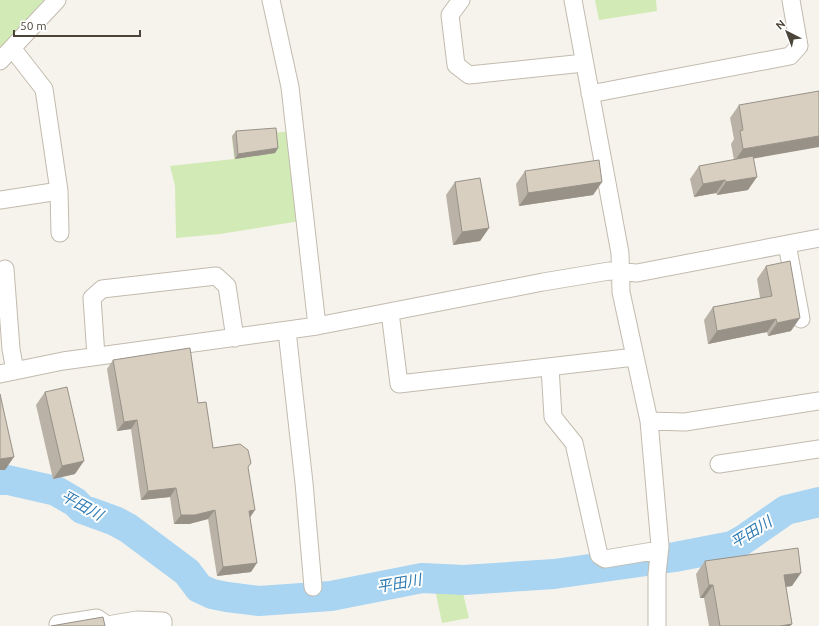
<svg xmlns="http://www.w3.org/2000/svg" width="819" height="626" viewBox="0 0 819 626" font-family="Ubuntu,'Noto Sans JP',sans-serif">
  <rect width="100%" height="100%" fill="#f6f3ec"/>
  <path fill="#d2eab5" d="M0 0H44L0 48Z
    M595 0H656L657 11 599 20Z
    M292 131 300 221 220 234 176 238 175 186 170 166 234 159 232 137Z
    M435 589H462L469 618 442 623Z"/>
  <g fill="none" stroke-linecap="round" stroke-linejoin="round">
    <path stroke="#a9d4f2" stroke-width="30" d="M0 480H8L56 491 75 502 82 509 115 521 128 528 187 572 199 588 212 594 227 597 259 601 331 596 422 578 464 580 554 574 675 557 732 546 743 540 786 510 819 502"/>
    <g stroke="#c2bbae" stroke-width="19">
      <path id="minor" d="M271 0 290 87 317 326
        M461 0 450 15 456 65 469 75 584 63
        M573 0 620 253 621 292 649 421 660 546 657 574V626
        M12 48 44 89 59 191 60 233
        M0 61 57 0
        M590 94 790 56 799 46 791 0
        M0 200 59 191
        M787 244 801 319
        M5 269 11 349 15 371
        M390 312 399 384 635 357
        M287 331 304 483 313 587
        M96 356 92 298 102 289 216 276 227 286 235 338
        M550 367 553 417 574 443 599 555 605 559 659 550
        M0 374 63 361 317 326 543 282 609 271 637 273 819 238
        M649 421 685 422 819 401
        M719 464 819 449
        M58 624 97 618 107 625 137 620 163 621V626"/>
    </g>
    <use href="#minor" stroke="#fff" stroke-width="17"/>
  </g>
  <path fill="#bab2a6" d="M739 105 753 158 748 190 717 195 716 193 694 197 690 179 699 166 734 160 731 144 734 139 730 118Z
    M236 131 278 148 275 153 235 159 232 136Z
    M525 171 602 182 593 195 519 206 516 184Z
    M455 182 489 228 480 241 453 245 446 195Z
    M766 266 791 331 768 336 767 332 708 344 704 320 713 307 760 298 757 279Z
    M113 360 198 403 213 448 251 463 248 467 250 517 251 572 217 576 208 519 189 524H174L170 497 141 500 131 429 117 431 107 369Z
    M45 392 75 474 53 479 36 405Z
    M705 561 792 586 786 587 792 624 790 626H709L704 598H700L696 574Z"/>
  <path fill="#979187" d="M819 136V147L734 162 743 149Z
    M278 148 275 153 235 159 238 154Z
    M757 177 748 190 717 195 726 182Z
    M725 180 716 193 694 197 703 184Z
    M602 182 593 195 519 206 528 193Z
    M489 228 480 241 453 245 462 232Z
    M800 318 791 331 768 336 777 323Z
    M776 319 767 332 708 344 717 331Z
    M137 420 131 429 117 431 124 422Z
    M14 457 5 470H0V459Z
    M84 461 75 474 53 479 62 466Z
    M176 488 170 497 141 500 148 491Z
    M215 510 208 519 189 524H174L181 515Z
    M255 510 249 519V511Z
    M257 563 251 572 217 576 223 567Z
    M801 573 792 586 775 588 784 575Z
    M709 585H713L704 598H700Z
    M792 624 790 626H780Z"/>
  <path fill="#d8cfc1" stroke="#979187" d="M819 91V136L743 149 740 131 743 130 739 105Z
    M276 128 278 148 238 154 236 131Z
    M753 156 757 177 726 182 725 180 703 184 699 166Z
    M599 160 602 182 528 193 525 171Z
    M480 178 489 228 462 232 455 182Z
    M790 261 800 318 777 323 776 319 717 331 713 307 772 296 766 266Z
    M190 348 198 403 206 402 213 448 240 444 248 450 251 463 248 467 255 510 249 511 257 563 223 567 215 510 195 515H181L176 488 148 491 137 420 124 422 113 360Z
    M67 387 84 461 62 466 45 392Z
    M0 394 14 457 0 459Z
    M798 548 801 573 784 575 792 624 780 626H720L713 585H709L705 561Z
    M103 617 105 626H51Z"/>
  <g text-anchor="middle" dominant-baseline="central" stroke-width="4" stroke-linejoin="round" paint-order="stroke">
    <g font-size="15" font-style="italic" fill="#2e7ab2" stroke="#fff">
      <text transform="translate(82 505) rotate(29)">平田川</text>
      <text transform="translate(751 532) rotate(-32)">平田川</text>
      <text transform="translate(399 583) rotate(-10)">平田川</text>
    </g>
  </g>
  <g transform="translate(787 32) rotate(318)" stroke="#ffffff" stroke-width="3" paint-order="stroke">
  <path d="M0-3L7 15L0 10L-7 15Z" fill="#4b4439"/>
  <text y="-6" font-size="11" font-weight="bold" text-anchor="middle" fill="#4b4439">N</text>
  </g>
  <path d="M14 30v6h126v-6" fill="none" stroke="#4b4439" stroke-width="2"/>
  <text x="20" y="30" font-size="12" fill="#4b4439" stroke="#ffffff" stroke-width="3" paint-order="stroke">50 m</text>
</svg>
